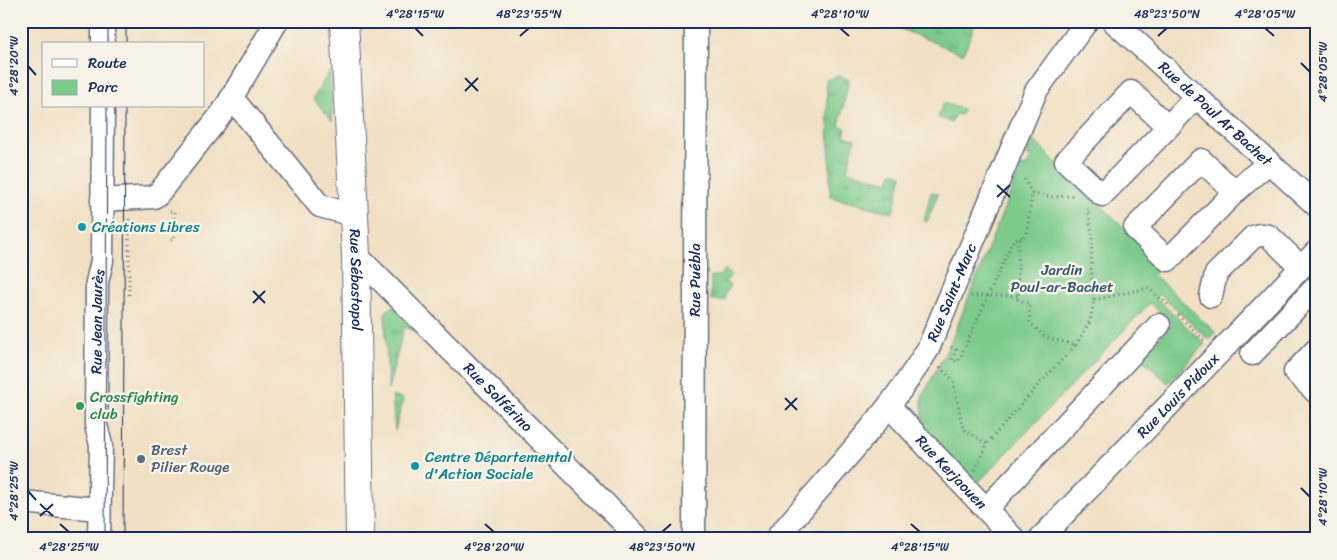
<svg xmlns="http://www.w3.org/2000/svg" width="1337" height="560" viewBox="0 0 1337 560" font-family="Sriracha,sans-serif">
  <defs>
    <pattern id="grass-tufts" width="24" height="20" patternUnits="userSpaceOnUse" patternTransform="scale(1.25)"><rect width="24" height="20" fill="#7bcb8b"/><path d="M3 7l-1-3M5 7V3M7 7l1-3M15 17l-1-3M17 17v-4M19 17l1-3" fill="none" stroke="#64a575"/></pattern>
  </defs>
  <rect width="100%" height="100%" fill="#f7f3e8"/>
  <filter id="ink" filterUnits="userSpaceOnUse"><feTurbulence type="fractalNoise" baseFrequency=".02" numOctaves="2"/><feDisplacementMap in="SourceGraphic" scale="10" xChannelSelector="R" yChannelSelector="G"/><feConvolveMatrix kernelMatrix="1 2 1 2 8 2 1 2 1" color-interpolation-filters="sRGB"/></filter>
  <filter id="wash" filterUnits="userSpaceOnUse"><feTurbulence type="fractalNoise" baseFrequency=".0096" numOctaves="4" result="noise"/><feDisplacementMap in="SourceGraphic" scale="20" xChannelSelector="R" yChannelSelector="G"/><feGaussianBlur stdDeviation="1.12" result="paint"/><feColorMatrix in="noise" values="0 0 0 0 0 0 0 0 0 0 0 0 0 0 0 0 0 1.4 0 .05"/><feComposite in="paint" operator="in"/></filter>
  <g filter="url(#wash)">
    <rect width="100%" height="100%" fill="#f1e0c3"/>
    <path fill="url(#grass-tufts)" stroke="#4b7d74" d="M881 21H974L972 26 974 28 963 54Z
      M330 71 332 121 313 98Z
      M838 76 849 79 839 126 846 128 844 136 855 139 847 171 889 182 892 172 902 175 893 213 830 197V167L826 80Z
      M943 103 963 109 961 115 955 114 951 123 938 117Z
      M931 192 938 194 927 222 924 221Z
      M725 269 731 275 725 282 731 286 725 294V300H711V276H719Z
      M394 307 418 332 404 327 388 390 385 313 389 308Z
      M392 396 403 399 395 431Z"/>
    <path fill="#7bcb8b" stroke="#4b7d74" d="M1032 139 1163 265 1154 275 1216 333 1209 340 1159 294 1156 298 1205 344 1168 383 1141 358 1173 324 1150 303 976 485 933 442 923 426 922 397 950 344 1021 166 1027 167 1031 157 1026 155Z"/>
  </g>
  <g filter="url(#ink)">
    <g fill="none" stroke-linecap="round" stroke-linejoin="round">
      <g stroke="#666d81" stroke-width="25">
        <g id="minor">
          <path id="s1" d="M1113 21 1316 205"/>
          <path d="M103 44V21"/>
          <path d="M232 98 320 206 354 215"/>
          <path d="M1168 127 1102 195 1066 161 1131 92 1168 127 1196 97"/>
          <path d="M1235 192 1168 260 1135 228 1201 160 1235 192 1269 162"/>
          <path d="M102 200 154 197 158 194 223 112 277 21"/>
          <path id="s2" d="M356 255 640 539"/>
          <path d="M1211 296 1216 274 1253 237C1259 235 1263 234 1269 236L1301 267"/>
          <path d="M1316 350 1295 372 1316 392"/>
          <path d="M1252 354 1316 287"/>
          <path id="s3" d="M889 406 1014 539"/>
          <path d="M21 502 99 509"/>
          <path d="M986 509 1159 325"/>
          <path id="s4" d="M99 539 101 445 96 425 97 282 102 261 103 106"/>
          <path id="s5" d="M694 539 696 21"/>
          <path id="s6" d="M776 539C827 478 887 417 928 349L1036 91 1087 21"/>
          <path id="s7" d="M1040 539 1316 252"/>
        </g>
      </g>
      <g stroke="#666d81" stroke-width="30">
        <g id="major">
          <path id="s8" d="M344 21 356 255 360 539"/>
        </g>
      </g>
      <path stroke="#666d81" stroke-width="3" stroke-dasharray="1 4" stroke-linecap="butt" d="M1032 194 1051 197 1073 196
        M170 211H174V240H170
        M129 295V218
        M971 296H1018
        M1094 300 1148 288 1168 305
        M1178 315 1204 340
        M1076 345 1090 321 1094 300 1091 267 1092 235 1088 209
        M951 347 956 350 952 360 958 362 1014 239 1022 237
        M940 367 953 380 963 429 987 444
        M975 470 987 444 1040 383 1076 345 1045 337 1030 323 1029 304 1018 299V242L1027 232 1032 194 1023 177"/>
      <use href="#minor" stroke="#fff" stroke-width="22"/>
      <use href="#major" stroke="#fff" stroke-width="28"/>
      <path stroke="#1b2f5e" stroke-width="1" d="M108 44V21
        M126 44V21
        M105 539 107 106
        M123 539 125 106"/>
    </g>
  </g>
  <path fill="none" stroke="#1b2f5e" stroke-width="2" d="M415 28 423 36M840 28 849 36M1265 28 1274 36M520 36 529 28M1158 36 1167 28M1301 63 1310 72M28 66 36 75M465 78 478 91M465 91 478 78M997 185 1010 197M997 197 1010 185M253 291 265 303M253 303 265 291M785 398 797 410M785 410 797 398M1301 488 1310 497M28 491 36 500M40 504 53 516M40 516 53 504M60 524 69 532M485 524 494 532M911 524 920 532M662 532 671 524"/>
  <g fill="#0f9aa8" stroke="#f7f3e8" stroke-width="2">
    <circle cx="82" cy="227" r="5"/>
    <circle cx="415" cy="466" r="5"/>
  </g>
  <circle fill="#2e9e5b" stroke="#f7f3e8" stroke-width="2" cx="80" cy="406" r="5"/>
  <circle fill="#5c6f8a" stroke="#f7f3e8" stroke-width="2" cx="141" cy="459" r="5"/>
  <g text-anchor="middle" dominant-baseline="central" stroke-width="5" stroke-linejoin="round" paint-order="stroke">
    <g font-size="15" fill="#1b2f5e" stroke="#f7f3e8">
      <text stroke="none"><textPath href="#s1" startOffset="138">Rue de Poul Ar Bachet</textPath></text>
      <text stroke="none"><textPath href="#s8" startOffset="259">Rue Sébastopol</textPath></text>
      <text stroke="none"><textPath href="#s5" startOffset="259">Rue Puébla</textPath></text>
      <text stroke="none"><textPath href="#s6" startOffset="305">Rue Saint-Marc</textPath></text>
      <text stroke="none"><textPath href="#s4" startOffset="218">Rue Jean Jaurès</textPath></text>
      <text stroke="none"><textPath href="#s7" startOffset="199">Rue Louis Pidoux</textPath></text>
      <text stroke="none"><textPath href="#s2" startOffset="201">Rue Solférino</textPath></text>
      <text stroke="none"><textPath href="#s3" startOffset="91">Rue Kerjaouen</textPath></text>
    </g>
    <g font-size="15" fill="#0d838f" stroke="#f7f3e8" text-anchor="start">
      <text x="92" y="227">Créations Libres</text>
      <text x="425" y="457">Centre Départemental<tspan x="425" dy="17">d'Action Sociale</tspan></text>
    </g>
    <g font-size="15" fill="#335669" stroke="#f7f3e8">
      <text x="1062" y="270">Jardin<tspan x="1062" dy="17">Poul-ar-Bachet</tspan></text>
    </g>
    <g font-size="15" fill="#27864d" stroke="#f7f3e8" text-anchor="start">
      <text x="90" y="397">Crossfighting<tspan x="90" dy="17">club</tspan></text>
    </g>
    <g font-size="15" fill="#4e5e75" stroke="#f7f3e8" text-anchor="start">
      <text x="151" y="450">Brest<tspan x="151" dy="17">Pilier Rouge</tspan></text>
    </g>
  </g>
  <rect width="1337" height="560" fill="none" stroke="#f7f3e8" stroke-width="55"/>
  <rect x="42" y="42" width="162" height="65" fill="#f7f3e8" stroke="#9fa5b1"/>
  <rect x="52" y="59" width="25" height="8" fill="#ffffff" stroke="#9fa5b1"/>
  <text x="88" y="68" font-size="15" fill="#1b2f5e">Route</text>
  <rect x="52" y="80" width="25" height="15" fill="#7bcb8b" stroke="#9fa5b1"/>
  <text x="88" y="92" font-size="15" fill="#1b2f5e">Parc</text>
  <rect x="28" y="28" width="1282" height="504" fill="none" stroke="#1b2f5e" stroke-width="2"/>
  <g font-size="12" text-anchor="middle" fill="#1b2f5e">
    <text x="415" y="18">4°28'15"W</text>
    <text x="529" y="18">48°23'55"N</text>
    <text x="840" y="18">4°28'10"W</text>
    <text x="1167" y="18">48°23'50"N</text>
    <text x="1265" y="18">4°28'05"W</text>
    <text transform="translate(14 66) rotate(-90)" y="4">4°28'20"W</text>
    <text transform="translate(1323 72) rotate(-90)" y="4">4°28'05"W</text>
    <text transform="translate(14 491) rotate(-90)" y="4">4°28'25"W</text>
    <text transform="translate(1323 497) rotate(-90)" y="4">4°28'10"W</text>
    <text x="69" y="551">4°28'25"W</text>
    <text x="494" y="551">4°28'20"W</text>
    <text x="662" y="551">48°23'50"N</text>
    <text x="920" y="551">4°28'15"W</text>
  </g>
</svg>
